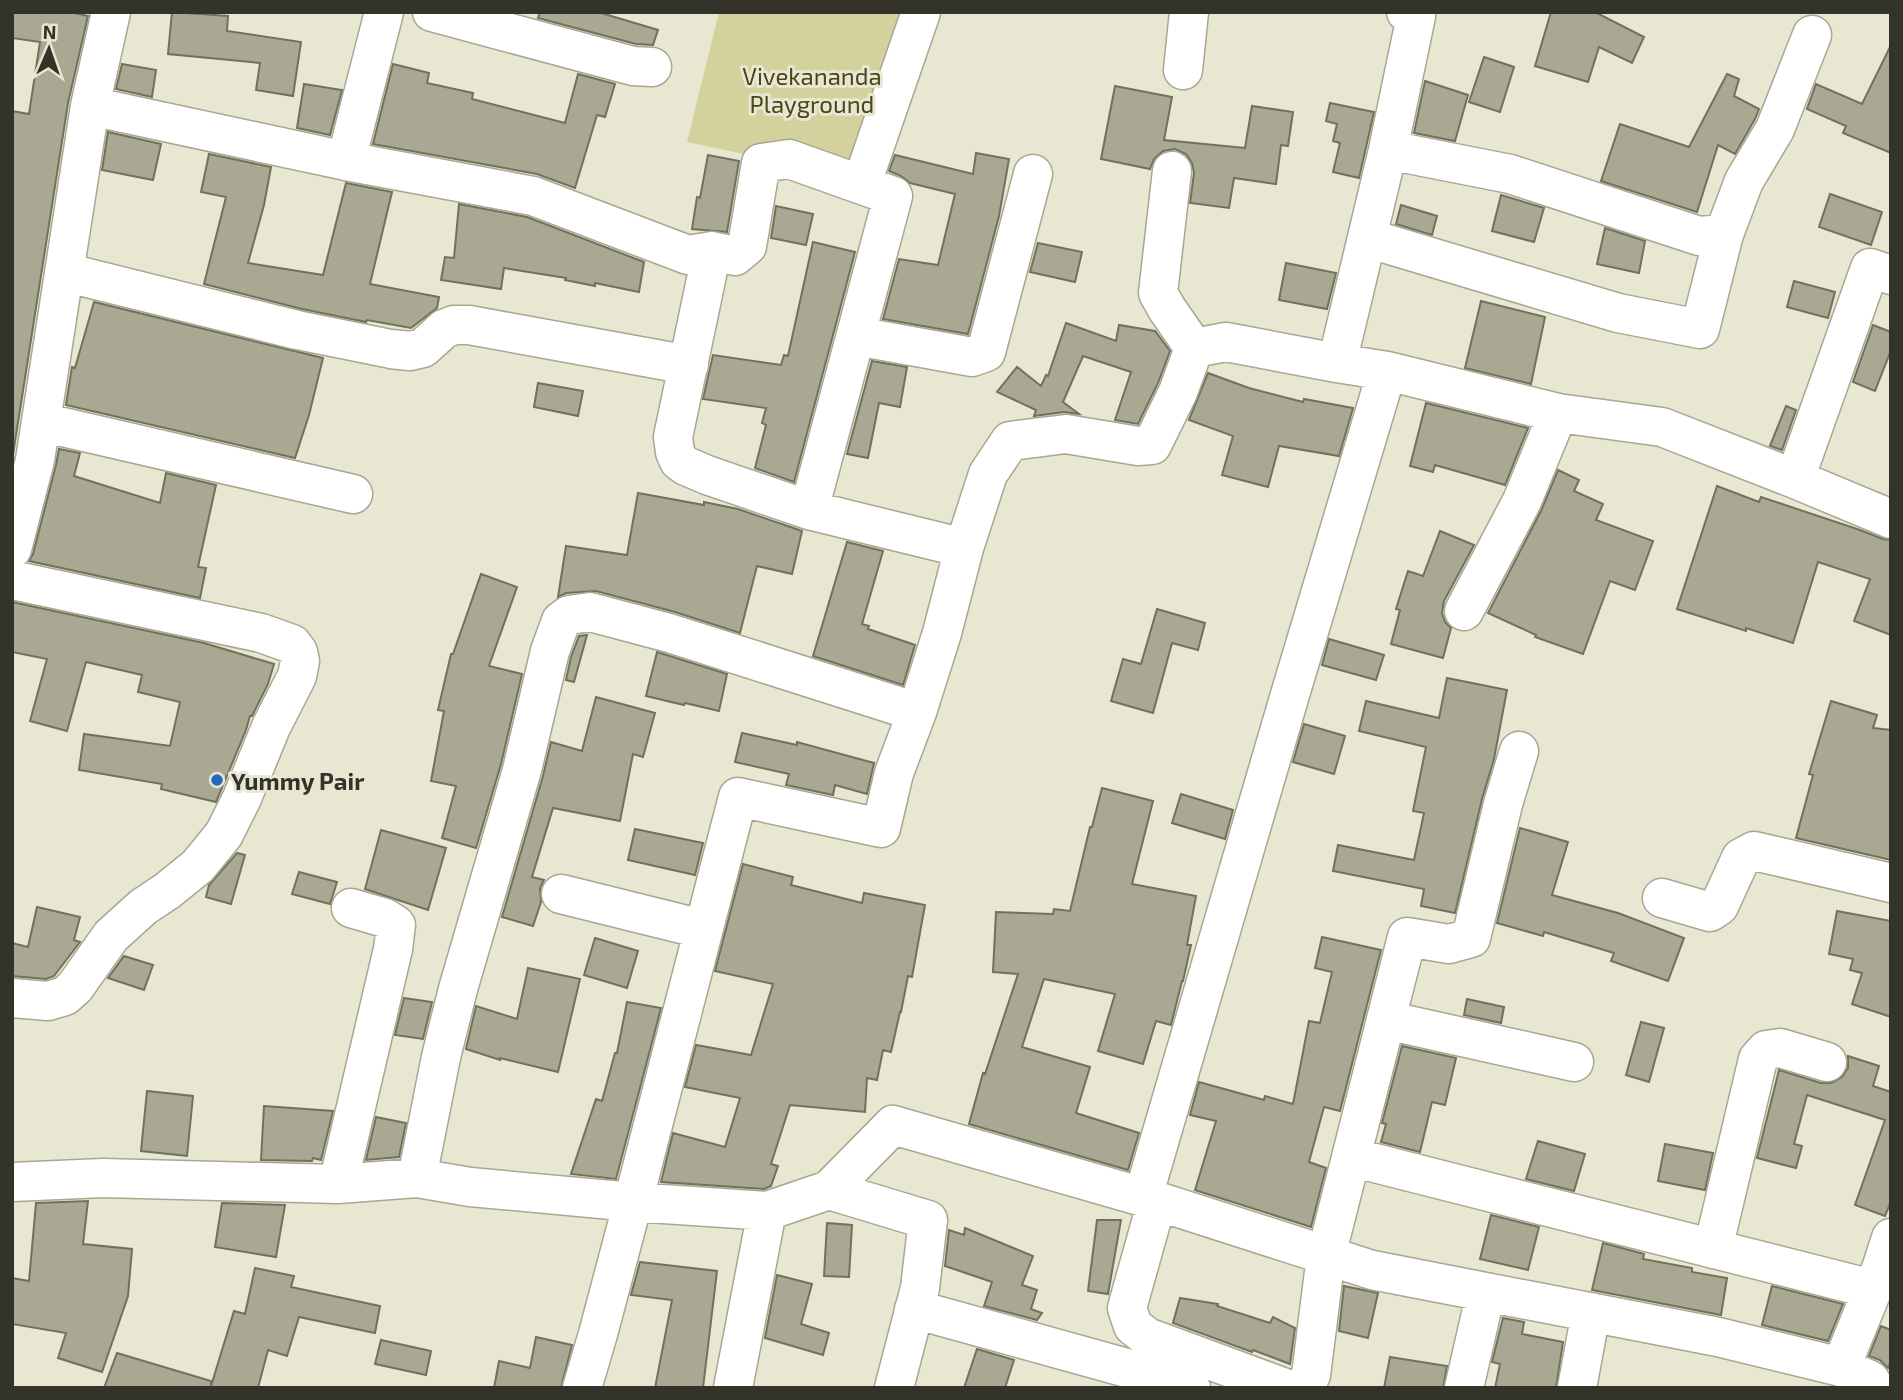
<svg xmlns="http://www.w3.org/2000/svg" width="1903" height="1400" viewBox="0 0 1903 1400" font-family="'Exo 2',sans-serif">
  <rect width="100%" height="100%" fill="#e8e7d1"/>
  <path fill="#d3d19c" d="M719 12H921L863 179 687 142Z"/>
  <path fill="#a9a893" stroke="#72715d" stroke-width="2" d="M12 12H70L88 16 68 103 12 461V111L29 114 40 42 12 38Z
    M172 12 228 16 227 31 301 42 293 96 256 90 260 63 168 54Z
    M540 12H598L658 30 653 45 636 44 538 18Z
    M1551 12H1595L1644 37 1632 63 1599 47 1588 82 1535 66Z
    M1891 45V153L1843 133 1846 126 1807 109 1816 84 1862 104Z
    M1484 57 1514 67 1500 112 1469 102Z
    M122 64 156 70 152 97 116 89Z
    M393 64 429 73 427 83 473 93 472 99 565 123 578 74 615 84 605 117 597 115 575 188 537 174 373 144Z
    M1727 74 1739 79 1734 96 1759 109 1755 119 1735 154 1718 145 1697 212 1601 181 1620 124 1689 147Z
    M1425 81 1468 95 1455 141 1414 133Z
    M304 84 342 90 330 135 297 128Z
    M1115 86 1172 97 1164 140 1245 148 1252 106 1293 112 1288 146 1281 145 1276 184 1234 178 1229 208 1190 203 1194 173 1192 163 1186 154 1175 149 1163 151 1154 159 1150 169 1101 159Z
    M1330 103 1374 112 1359 178 1333 172 1340 143 1333 141 1337 124 1326 121Z
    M108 132 161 144 153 180 102 170Z
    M976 153 1009 159 999 216 968 334 883 319 899 259 938 265 955 194 910 183 901 176 889 171 895 155 973 174Z
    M209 154 271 167 264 205 248 263 323 275 346 183 392 192 370 284 439 297 437 308 411 328 367 320 366 322 302 309 204 284 226 197 201 192Z
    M708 155 739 161 727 232 692 229 697 197 700 198Z
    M1830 194 1882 212 1871 245 1819 227Z
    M1501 195 1544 208 1534 242 1492 231Z
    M459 204 527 217 644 262 639 292 595 283V286L565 280 566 278 504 268 501 289 441 280 445 257 454 258Z
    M1401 205 1437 216 1432 235 1396 224Z
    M776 206 813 214 806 245 771 238Z
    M1605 228 1645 241 1639 273 1597 264Z
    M813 242 855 252 794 482 755 468 766 425 762 423 766 408 703 399 713 355 781 365 784 355 788 356Z
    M1038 243 1082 252 1075 282 1030 272Z
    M1286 263 1336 273 1327 309 1279 300Z
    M1794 281 1835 292 1828 318 1787 307Z
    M1481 301 1545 317 1531 384 1465 368Z
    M94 302 323 358 309 415 295 458 66 405 72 367 75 368Z
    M1066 323 1116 341 1119 325 1155 331 1170 351 1158 383 1138 424 1115 420 1131 372 1083 356 1063 402 1079 414 1064 412 1034 416 1036 410 997 392 1017 367 1041 386 1046 375 1048 376Z
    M1873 325 1891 332V350L1875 391 1853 382Z
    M872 361 907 367 900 407 879 403 868 458 847 454Z
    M1208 373 1249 388 1303 402 1304 399 1353 408 1339 456 1279 446 1268 487 1222 475 1233 436 1189 420Z
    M538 383 583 391 578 416 534 407Z
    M1426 403 1528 428 1505 485 1435 465 1433 472 1410 466Z
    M1786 406 1796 410 1782 450 1770 446Z
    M59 449 80 453 74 476 160 503 166 473 216 485 198 567 206 568 200 598 29 561 33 554 56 465Z
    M1558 470 1579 480 1574 491 1603 504 1596 520 1653 541 1635 590 1610 581 1583 654 1535 637 1536 635 1488 613 1541 511Z
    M1717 486 1759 502 1761 497 1860 530 1883 539 1891 540V635L1854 621 1870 579 1818 562 1793 643 1746 628V631L1677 609Z
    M638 493 704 505V502L738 509 802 531 792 574 757 566 740 633 675 612 596 591 566 593 558 597 566 546 627 555Z
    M1440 531 1474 545 1444 601 1442 613 1445 622 1451 628 1443 658 1391 644 1400 610 1396 609 1408 571 1423 576Z
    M847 542 883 551 862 624 869 626 868 629 915 645 903 685 813 656Z
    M481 574 517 587 489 666 522 674 501 764 476 848 442 838 456 786 431 781 444 711 438 710 451 654H453Z
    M12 602 204 643 274 664 268 684 252 716H250L246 730 216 802 161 789 162 784 79 770 84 734 170 746 180 702 138 692 142 675 86 662 67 731 30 721 47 659 12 652Z
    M1157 609 1205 623 1198 650 1172 643 1153 713 1111 701 1123 659 1141 664Z
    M587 635 574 682 566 680 571 657 579 636Z
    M1329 639 1384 655 1376 680 1322 665Z
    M657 652 727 674 719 711 685 703 684 705 646 696Z
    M1447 678 1507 690 1494 759 1482 799 1455 913 1421 906 1424 889 1333 871 1338 845 1414 860 1424 813 1413 811 1426 747 1359 731 1366 701 1439 718Z
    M596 697 655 713 643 757 633 754 620 821 553 808 532 877 544 880 540 888 541 902 533 926 502 917 543 776 551 742 582 751Z
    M1831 701 1877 715 1873 728 1891 730V860L1796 838 1813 775 1809 774Z
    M1304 724 1345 736 1334 774 1293 762Z
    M742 733 797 745V742L874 763 867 794 835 785 833 795 786 785 789 774 735 762Z
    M1102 788 1153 801 1132 884 1196 896 1187 945H1191L1183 981H1182L1171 1025 1156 1021 1143 1064 1098 1051 1115 994 1044 979 1022 1047 1090 1067 1076 1113 1139 1133 1128 1170 969 1124 983 1073 985 1074 1018 974 993 972 996 912 1053 914 1054 909 1070 911 1090 827H1092Z
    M1181 794 1233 810 1225 839 1172 823Z
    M1520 828 1568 842 1552 895 1618 913 1684 938 1668 981 1611 961 1614 953 1544 932 1543 936 1497 923Z
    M635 829 703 843 695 875 628 860Z
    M381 830 446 848 428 910 365 889Z
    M237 853 245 855 231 904 206 897 209 885Z
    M743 864 793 877 791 885 862 903 864 893 925 905 912 977 908 976 901 1012H900L891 1052 883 1050 877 1080 867 1078 865 1112 790 1105 771 1164 778 1166 771 1186 764 1189 661 1182 673 1133 725 1147 740 1098 685 1087 696 1045 751 1055 773 984 715 971Z
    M299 872 337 882 330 904 292 894Z
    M37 907 80 917 74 940 80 942 54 976 46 979 12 976V943L28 947Z
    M1837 911 1891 921V1017L1852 1004 1862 973 1850 970 1853 959 1829 954Z
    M1322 937 1381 950 1340 1111 1324 1107 1309 1162 1326 1168 1311 1227 1195 1190 1216 1121 1190 1115 1199 1082 1264 1100 1265 1096 1293 1104 1309 1021 1320 1023 1332 972 1315 968Z
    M595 938 638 951 627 988 584 975Z
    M124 956 153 965 144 990 108 978Z
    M528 968 580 979 558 1072 500 1058V1060L466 1049 476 1006 517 1019Z
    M404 998 432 1002 423 1039 395 1035Z
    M1467 999 1504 1007 1501 1023 1464 1015Z
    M627 1002 661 1008 616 1179 571 1174 596 1099 602 1101 615 1053H617Z
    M1641 1022 1664 1028 1649 1082 1626 1075Z
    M1402 1046 1456 1058 1445 1105 1432 1102 1420 1152 1381 1142 1386 1124 1382 1123Z
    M1848 1056 1879 1066 1873 1086 1891 1092V1201L1885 1216 1855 1205 1885 1120 1807 1095 1794 1144 1802 1146 1796 1168 1757 1158 1779 1070 1821 1083H1831L1842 1077 1848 1068Z
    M147 1091 193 1096 187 1156 141 1151Z
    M264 1106 333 1111 321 1160 313 1158 312 1161 261 1160Z
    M376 1117 406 1123 399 1157 366 1160Z
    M1538 1141 1585 1154 1574 1191 1526 1179Z
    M1665 1144 1713 1153 1705 1190 1658 1181Z
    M88 1201 83 1244 132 1249 128 1296 102 1372 58 1358 66 1333 12 1324V1278L29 1281 36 1203Z
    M222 1203 285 1205 276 1257 215 1247Z
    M1491 1215 1539 1227 1528 1270 1480 1259Z
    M1097 1220H1121L1108 1294 1088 1291Z
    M827 1223 852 1225 849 1277 824 1276Z
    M965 1228 1033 1256 1022 1285 1037 1290 1031 1309 1042 1313 1037 1320 984 1306 992 1282 945 1266 949 1230 964 1235Z
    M1603 1243 1644 1254 1643 1259 1692 1268V1272L1727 1278 1721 1315 1592 1290Z
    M640 1262 717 1271 703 1388H655L672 1300 631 1295Z
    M255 1268 294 1276 291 1287 380 1306 375 1333 299 1317 287 1356 268 1350 258 1388H104L117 1353 211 1381V1386L234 1311 245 1314Z
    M777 1275 812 1284 801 1324 829 1333 823 1355 765 1338Z
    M1344 1286 1378 1293 1368 1338 1339 1331Z
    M1772 1286 1843 1304 1828 1341 1762 1325Z
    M1180 1298 1218 1304 1217 1306 1270 1323 1273 1317 1295 1328 1290 1364 1253 1350 1252 1352 1173 1323Z
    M1503 1318 1524 1322 1522 1334 1563 1342 1556 1388H1495L1500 1364 1492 1362Z
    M1881 1326 1891 1330V1361L1888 1368 1880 1360 1869 1356Z
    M536 1337 572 1345 561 1388H494L499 1361 530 1368Z
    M381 1340 431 1351 426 1375 375 1364Z
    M977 1349 1014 1360 1005 1388H964Z
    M1390 1357 1447 1366 1443 1388H1384Z"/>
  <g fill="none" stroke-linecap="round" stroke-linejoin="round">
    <g stroke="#a8a792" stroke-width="41">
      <path id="minor" d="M432 12 633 66 652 67
        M1406 12 1416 16 1388 150 1337 363 1387 371 1558 413 1662 427 1795 479 1891 519
        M1183 70 1189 12
        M90 106 346 161 533 196 688 255 712 251 735 256 747 246 761 163 789 159 893 196 809 510
        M346 161 384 12
        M1172 171 1158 293 1167 309 1194 348
        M862 183 921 12
        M1724 234 1744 181 1775 129 1812 35
        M1367 238 1618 313 1700 329 1724 234 1699 236 1510 174 1388 150
        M712 251 673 437 675 452 679 461 686 466 707 475 809 510 964 548
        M64 272 297 330 391 349 410 351 423 348 444 329 454 325H469L689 365
        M856 336 972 357 986 352 1033 174
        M41 422 353 494
        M1795 479 1870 268 1891 275
        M12 549 35 460 90 106 111 12
        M12 580 261 633 292 644 298 652 300 661 297 676 271 727 242 798 224 834 198 866 167 891 143 907 111 936 75 987 65 996 48 1001 12 998
        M1464 611 1522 501 1558 413
        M561 894 702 929
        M1662 898 1710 912 1719 906 1741 858 1754 851 1891 883
        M1386 1020 1574 1062
        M1351 1157 1872 1289
        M417 1178 441 1057 458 989 522 770 550 651 561 621 569 615 590 612 669 633 917 712
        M12 1182 103 1178 338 1184 417 1178 470 1187 633 1202 767 1211 829 1190 893 1125 1157 1201 1372 1270 1718 1337 1841 1367 1870 1380 1875 1388
        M338 1184 393 949 396 925 385 918 351 908
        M829 1190 928 1220 920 1288 894 1388
        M1143 1197 1289 698 1387 371
        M1157 1201 1127 1308 1133 1326 1147 1337 1285 1388
        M1713 1249 1758 1059 1766 1050 1780 1048 1827 1062
        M914 1309 1134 1370 1191 1388
        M1841 1367 1881 1269 1891 1238
        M582 1388 598 1334 633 1202 738 797 881 828 894 773 917 712 942 633 964 548 988 474 1010 441 1066 434 1138 446 1152 445 1178 392 1194 348 1226 342 1337 363
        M733 1388 767 1211
        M1303 1388 1311 1375 1326 1256 1407 937 1449 944 1471 938 1503 804 1519 751
        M1464 1388 1486 1292
        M1577 1388 1591 1312"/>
    </g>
    <use href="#minor" stroke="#fff" stroke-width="38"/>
  </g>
  <circle fill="#2669ba" stroke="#e8e7d1" stroke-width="2.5" cx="217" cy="780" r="7"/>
  <g text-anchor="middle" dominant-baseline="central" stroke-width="6" stroke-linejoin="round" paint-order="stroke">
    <g font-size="24" fill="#48451a" stroke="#e8e7d1">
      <text x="812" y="75">Vivekananda<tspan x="812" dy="28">Playground</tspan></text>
    </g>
    <g font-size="24" font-weight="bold" fill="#33332a" stroke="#e8e7d1" text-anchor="start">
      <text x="231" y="780">Yummy Pair</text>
    </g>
  </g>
  <rect width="1903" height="1400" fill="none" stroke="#33332a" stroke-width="28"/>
  <g transform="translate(49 49) rotate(2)" stroke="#e8e7d1" stroke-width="5" paint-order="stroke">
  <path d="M0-5L12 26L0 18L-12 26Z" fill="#33332a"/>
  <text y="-10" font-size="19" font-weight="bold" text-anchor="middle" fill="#33332a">N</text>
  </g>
</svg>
